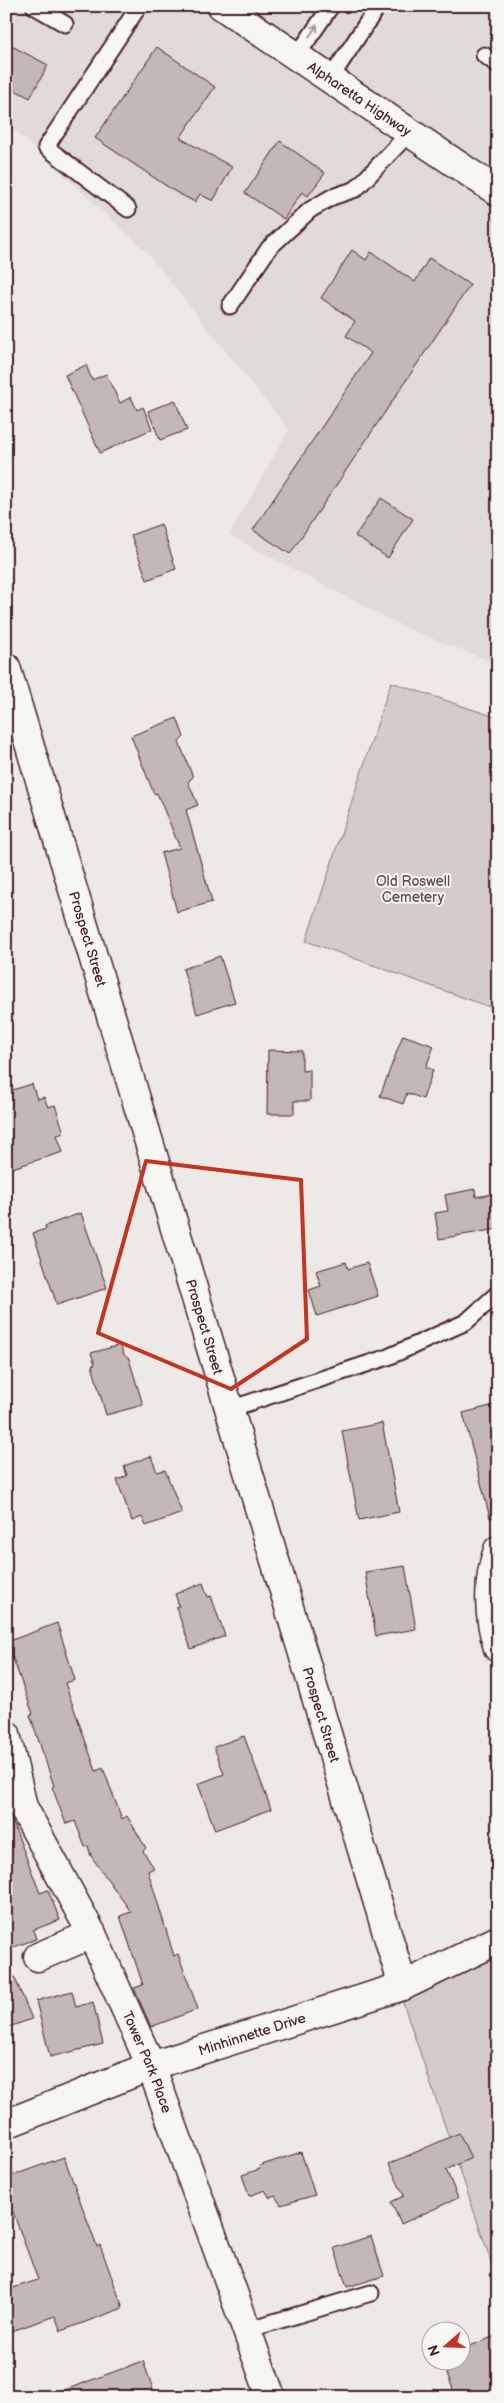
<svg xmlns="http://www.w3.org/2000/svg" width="504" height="2403" viewBox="0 0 504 2403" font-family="'Balsamiq Sans',sans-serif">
  <rect width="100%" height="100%" fill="#ece9e6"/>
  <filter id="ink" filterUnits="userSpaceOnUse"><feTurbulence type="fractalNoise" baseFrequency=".02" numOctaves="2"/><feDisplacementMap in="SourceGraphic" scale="10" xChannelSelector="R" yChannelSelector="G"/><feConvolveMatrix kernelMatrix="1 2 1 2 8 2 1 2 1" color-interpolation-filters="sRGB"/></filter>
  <g filter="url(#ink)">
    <path fill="#e0dad8" d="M6 6H498V664L406 628 229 535 289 430 146 251 6 122Z"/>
    <path fill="#d4cbca" stroke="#8f757a" d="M391 682 498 718V1010L306 941Z
      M498 1933V2282L393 1973Z"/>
    <path fill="#c4b7b7" stroke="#4a1f2b" d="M6 43 48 65 30 98 6 85Z
      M157 47 215 87 180 138 232 167 213 201 200 194 195 202 174 191 95 138Z
      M280 141 325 173 308 196 302 192 284 219 245 193Z
      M352 250 366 260 371 252 415 282 429 258 470 285 290 554 253 530 371 353 346 336 355 321 321 298Z
      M86 365 92 380 106 374 120 403 131 397 137 410 143 407 152 429 100 453 65 375Z
      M175 400 187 430 160 440 148 411Z
      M381 498 413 519 388 558 355 536Z
      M161 524 176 569 147 580 131 535Z
      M177 718 184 737 179 742 193 777 188 782 198 805 186 810 212 902 177 912 161 853 180 848 157 793 154 794 131 736Z
      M220 956 235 1002 197 1014 183 969Z
      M403 1035 434 1046 426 1067 433 1070 423 1099 407 1093 403 1104 380 1096Z
      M268 1050 302 1051V1071L310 1070V1101H294V1114H267Z
      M32 1084 37 1099 44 1097 48 1107 55 1105 64 1133 57 1135 63 1152 6 1170V1092Z
      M475 1189 476 1197 498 1193V1229L439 1239 435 1213 448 1211 445 1195Z
      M81 1213 107 1288 57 1305 33 1233 46 1229 45 1226Z
      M346 1262 348 1269 367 1263 378 1296 317 1316 309 1290 321 1286 316 1271Z
      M120 1345 124 1355 129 1359 143 1405 106 1415 92 1365 95 1364 91 1353Z
      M498 1404V1517L490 1518 463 1413Z
      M382 1423 399 1512 359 1520 342 1431Z
      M151 1456 157 1472 165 1470 182 1513 146 1526 142 1517 132 1521 117 1480 127 1476 124 1466Z
      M405 1566 416 1629 376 1636 365 1572Z
      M203 1583 208 1597 211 1596 225 1636 191 1649 176 1607 179 1606 175 1594Z
      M57 1623 75 1680 65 1683 96 1771 103 1768 122 1819 127 1816 146 1848 143 1851 154 1868 148 1871 174 1956 178 1954 198 2009 151 2027 134 1988 143 1985 120 1916 131 1912 91 1856 88 1846 85 1847 75 1821 66 1824 52 1787 54 1786 30 1715 33 1714 7 1642Z
      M244 1736 271 1809 215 1830 198 1784 224 1774 214 1747Z
      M8 1810 40 1893 48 1890 60 1920 33 1930 36 1939 6 1950Z
      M6 1957 32 2019 6 2028Z
      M72 1991 76 2007 93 2002 103 2044 50 2057 36 2001Z
      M459 2133 471 2158 446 2170 458 2198 401 2224 391 2202 404 2196 389 2164Z
      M301 2152 315 2195 281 2205 275 2196 270 2198 265 2190 249 2196 242 2175 260 2169 259 2166Z
      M64 2157 97 2247 100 2245 123 2308 61 2331 55 2316 6 2333V2290L38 2280 6 2193V2178Z
      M371 2236 384 2276 347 2287 334 2248Z
      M498 2335V2397H456L442 2360H462V2349Z
      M143 2361 156 2397H54V2394Z"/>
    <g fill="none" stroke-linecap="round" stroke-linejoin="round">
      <g stroke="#4a1f2b" stroke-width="19">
        <path id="lane" d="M34 6 65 24
          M484 55 498 65
          M296 57 331 6
          M330 79 378 6
          M128 209 46 147 139 6
          M230 306 269 248 310 210 332 197 356 189 409 133
          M230 1409 388 1357 466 1322 498 1293
          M247 2330 371 2293"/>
      </g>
      <g stroke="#4a1f2b" stroke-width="31">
        <g id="street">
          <path id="s1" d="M6 667 403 1986"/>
          <path d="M498 1550C487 1581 488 1617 498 1648"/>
          <path id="s2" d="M6 1734 23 1807 92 1934 151 2066 271 2397"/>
          <path d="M38 1957 92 1934"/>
          <path id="s3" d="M6 2124 151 2066 403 1986 498 1940"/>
        </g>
      </g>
      <g stroke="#4a1f2b" stroke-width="31">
        <g id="highway">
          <path id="s4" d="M222 6 498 192"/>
        </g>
      </g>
      <use href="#lane" stroke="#f6f6f2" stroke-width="15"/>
      <use href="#street" stroke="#f6f6f2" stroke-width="28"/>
      <use href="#highway" stroke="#f6f6f2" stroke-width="28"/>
    </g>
    <defs><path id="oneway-shaft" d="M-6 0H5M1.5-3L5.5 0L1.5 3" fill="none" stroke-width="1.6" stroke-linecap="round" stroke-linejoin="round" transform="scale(1.25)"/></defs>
    <use stroke="#a99598" href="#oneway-shaft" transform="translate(313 31) rotate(-56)"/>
  </g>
  <path fill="none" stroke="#c8321e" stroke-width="4" stroke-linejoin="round" d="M146 1161 301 1180 307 1339 231 1389 98 1333Z"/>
  <g text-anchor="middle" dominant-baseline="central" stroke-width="4" stroke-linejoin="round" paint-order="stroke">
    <g font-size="14" fill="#4a1f2b" stroke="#f6f6f2">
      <text stroke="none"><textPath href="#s4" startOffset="166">Alpharetta Highway</textPath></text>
      <text stroke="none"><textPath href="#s1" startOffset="284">Prospect Street</textPath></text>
      <text stroke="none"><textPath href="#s1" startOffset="689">Prospect Street</textPath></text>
      <text stroke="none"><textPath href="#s1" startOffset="1094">Prospect Street</textPath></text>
      <text stroke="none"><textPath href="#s3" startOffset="262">Minhinnette Drive</textPath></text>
      <text stroke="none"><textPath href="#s2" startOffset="359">Tower Park Place</textPath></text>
    </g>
    <g font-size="14" fill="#6c4a53" stroke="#f6f6f2">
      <text x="413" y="881">Old Roswell<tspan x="413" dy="16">Cemetery</tspan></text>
    </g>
  </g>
  <rect width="504" height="2403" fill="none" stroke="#f6f6f2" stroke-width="25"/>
  <rect x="12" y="12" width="479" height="2378" fill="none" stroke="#4a1f2b" stroke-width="2" filter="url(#ink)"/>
  <g transform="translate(446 2346) rotate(250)"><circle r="24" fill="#f6f6f2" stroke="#b1a0a2"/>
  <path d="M0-4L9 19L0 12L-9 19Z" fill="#c8321e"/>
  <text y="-8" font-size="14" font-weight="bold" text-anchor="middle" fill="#4a1f2b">N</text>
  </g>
</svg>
